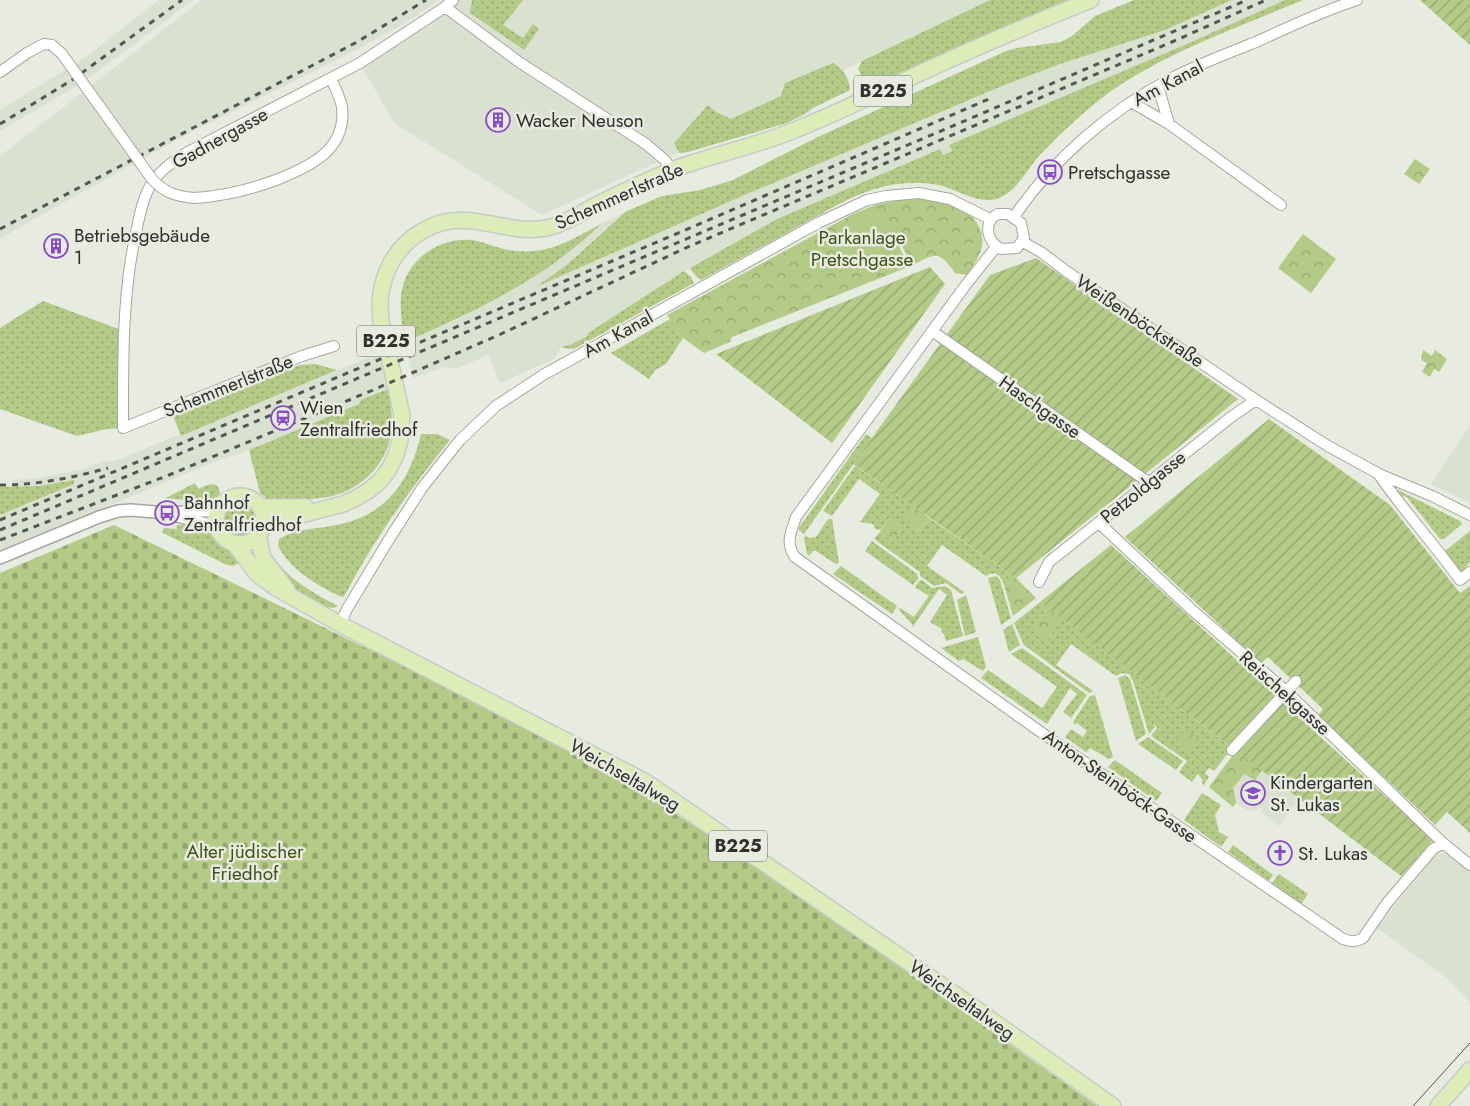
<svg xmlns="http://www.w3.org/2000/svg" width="1470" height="1106" viewBox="0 0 1470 1106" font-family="Jost,sans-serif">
  <defs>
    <pattern id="grass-dots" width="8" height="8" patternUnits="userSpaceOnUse" patternTransform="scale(1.25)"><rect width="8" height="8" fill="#b4ca87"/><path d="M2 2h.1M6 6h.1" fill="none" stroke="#93a56f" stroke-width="1.8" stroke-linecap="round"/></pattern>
    <pattern id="cemetery-stones" width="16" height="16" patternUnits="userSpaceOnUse" patternTransform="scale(1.25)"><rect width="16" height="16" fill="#b4ca87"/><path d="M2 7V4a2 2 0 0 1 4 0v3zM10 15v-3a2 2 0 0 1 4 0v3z" fill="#93a56f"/></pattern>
    <pattern id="park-crowns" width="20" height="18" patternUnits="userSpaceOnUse" patternTransform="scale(1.25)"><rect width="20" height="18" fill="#b4ca87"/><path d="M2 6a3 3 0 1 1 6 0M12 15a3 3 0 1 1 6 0" fill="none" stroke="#93a56f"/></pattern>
    <pattern id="garden-furrows" width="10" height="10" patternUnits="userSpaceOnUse" patternTransform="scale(1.25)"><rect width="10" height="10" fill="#b4ca87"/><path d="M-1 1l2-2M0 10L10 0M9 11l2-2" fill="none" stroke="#93a56f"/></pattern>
  </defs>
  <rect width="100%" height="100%" fill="#e7ebe0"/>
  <path fill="#dbe1d0" d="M159 0H193L135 44 78 85 0 131V110L84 58Z
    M202 0H438L406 23 335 61 195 130 48 211 0 239V156Z
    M455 0H990L862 61 690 147 542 215 394 123 360 63Z
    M1232 0H1285L1180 47 950 145 952 151 943 155 940 149 777 219 684 271 588 333 589 336 570 345H562L554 359 500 383 488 355 458 368 444 367 413 378 405 342 460 318 545 269 572 251 601 224 623 213 568 264 536 287 740 197 1002 86 1060 64 1165 30Z
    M379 353 388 389 361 400 359 404 249 450 211 463 0 551V515L74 484 73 480 38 486 14 487 13 480 38 478 79 470 109 460 110 462 121 459 175 436H181Z
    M1470 426V503L1431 484Z
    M1236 751 1299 798 1279 826 1263 813 1262 808 1248 811 1236 803 1233 807 1209 787Z
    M1437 853H1447L1470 872V1002L1448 979 1377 928Z"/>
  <path fill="url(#grass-dots)" d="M472 0H523L503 25 523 38 533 24 539 29 524 50 470 13Z
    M990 0H1076L875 87H868L858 69 862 61Z
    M1134 0H1232L1165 30 1060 64 1002 86 740 197 536 287 568 264 625 212 662 196 700 190 733 180 818 137 1006 51 1017 48 1061 42 1072 36 1095 16Z
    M1285 0H1303C1237 28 1160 54 1102 98 1079 116 1058 136 1038 157 1026 171 1017 191 999 198 979 206 958 189 938 185 902 178 870 188 839 204L701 280 695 275 690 268 777 219 940 149 943 155 952 151 949 145 1180 47Z
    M833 63C842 68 850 79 850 90L813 108 805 114 787 123 688 152 679 153 674 143 708 105 716 112 731 119 781 96 785 83Z
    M601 224C549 276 473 313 405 342 402 327 400 312 401 296 404 262 437 237 471 240 481 241 490 245 500 248 511 251 523 252 534 251 558 249 580 235 601 224Z
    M684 271 691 277 694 283 574 349 564 348 561 346 570 345 588 336V333Z
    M43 301 124 331 123 428 107 429 77 436 0 409V328Z
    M670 319 683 338 666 364 655 370 649 379 611 353Z
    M315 364 337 370 181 436 172 413 300 365Z
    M388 389C390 401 392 412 392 424 391 461 363 490 328 497 309 500 289 500 270 501L260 493 249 450 359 404 361 400Z
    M421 434H437L450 440C410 489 374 539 345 595L343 597 339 596C314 583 292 571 278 546L279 539C294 529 314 529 331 526 384 518 410 483 421 434Z
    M866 434 872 438 804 534 798 529Z
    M855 466 915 507 906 520 920 531 929 518 1016 578 1004 585C1001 576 996 570 986 576L942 545 927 566 964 592 961 594 946 583 934 586 920 576V572L874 539 880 532 893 541 902 528 890 518 881 530 875 529 873 524 860 522 880 494 859 479 832 516 823 511Z
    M74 480V484L0 515V487L38 486Z
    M195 483 198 489C207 485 218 479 220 493 213 505 205 506 193 504V501L166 498Z
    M1398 490 1460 521 1462 524 1444 539H1440L1407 497 1402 496Z
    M220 519a19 19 0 1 1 38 0a19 19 0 1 1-38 0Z
    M828 519H832L839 563 836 564 816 551H813L809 556 807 554 804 538 805 536 809 538 816 537Z
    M177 525H189L209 530 220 543 232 551 242 562 232 566 227 565 165 534 162 532 164 528 177 529Z
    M1470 531V562L1467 565 1464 572H1460L1445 553V551Z
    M872 541 917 574 918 579 913 585 865 551Z
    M274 561 277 562C293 582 315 594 338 606L333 608 327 607 297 590 288 583Z
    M841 566 897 606 892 614 833 574Z
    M996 576 1000 580 1011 618 1001 625 988 578Z
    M922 580 932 588 945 586 951 590 963 636 946 641 944 634 941 631 942 629 930 622 947 595 939 589 912 628 913 625 899 610 900 608 914 617 929 596 915 587 919 581Z
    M966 595 976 632 965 636 957 600Z
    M1040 602 1048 608 1033 627 1047 639 1063 619 1232 748 1214 771 1209 768 1205 773 1209 777 1203 786 1202 779 1198 774 1192 782 1179 772 1187 761 1151 736 1157 728 1163 733 1152 723 1155 727 1149 734 1133 681 1129 674 1121 673 1116 676 1071 644 1056 665 1093 691 1089 693 1024 645 1014 623Z
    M1012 624 1020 645 1009 652 1003 630Z
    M978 637 986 667 983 671 963 659 959 661 941 648Z
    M1022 648 1087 695 1071 718 1063 712 1077 694 1070 688 1047 724 981 678 988 670 1042 708 1057 687 1011 654Z
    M1125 675 1130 679 1146 734 1136 741 1118 678Z
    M1095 695 1113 757 1109 759 1090 748 1086 752 1065 737 1071 729 1083 737 1087 731 1077 723 1075 725 1073 722 1090 696Z
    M1148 737 1183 761 1176 770 1138 744Z
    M1115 760 1162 793 1156 801 1108 767Z
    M1202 793 1221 805 1215 815 1219 832 1228 837 1221 847 1184 820Z
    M1233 845 1273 875 1269 881 1228 852Z
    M1279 874 1308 894 1301 904 1272 883Z"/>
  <path fill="url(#cemetery-stones)" d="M114 525 542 734 585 757 584 763 595 769 599 766 701 830 806 900 1097 1106H0V573Z"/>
  <path fill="url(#park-crowns)" d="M1415 159 1430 169 1419 184 1404 174Z
    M912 198C936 201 973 204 981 232 983 240 983 247 979 255 976 262 971 268 967 275L955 273C938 249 936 254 912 265L900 242 898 243 908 267 732 337 730 342 704 353 683 338 667 315 853 214 877 204Z
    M1303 234 1336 259 1311 293 1278 268Z
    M1423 350 1432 356 1435 350 1447 359 1439 372 1434 369 1430 377 1422 372 1427 363 1421 360Z
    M915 507 929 518 920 531 906 520Z
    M890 518 902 528 893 541 880 532Z
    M1016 578 1036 598 1013 616 1004 585Z
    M1048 608 1063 619 1047 639 1033 627Z
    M1185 729 1200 740 1191 752 1177 742Z
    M1236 751 1262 770 1255 780 1244 774 1233 788 1236 803 1233 807 1209 787Z"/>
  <path fill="url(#garden-furrows)" d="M1420 0H1470V45Z
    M1036 258 1238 399 1016 578 853 464 990 275Z
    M930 267 945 284 832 443 716 354Z
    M1269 419 1390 505 1460 593 1470 586V833L1447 812 1435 825 1318 715 1323 709 1268 657 1261 663 1125 537Z
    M1111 545 1433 840 1401 876 1040 602Z"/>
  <path fill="#b4ca87" d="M883 207 899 247 852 267 835 228Z"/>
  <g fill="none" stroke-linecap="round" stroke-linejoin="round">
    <g stroke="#a4a89e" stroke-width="12">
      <path id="minor" d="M445 7 519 62 646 144 666 161 670 171
        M0 72 27 53 44 44 52 45
        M1158 86 1169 124
        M1131 102 1169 124 1281 205
        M194 198C223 196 249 190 276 180 309 167 347 150 342 107 340 97 335 88 331 78
        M998 214H1008L1021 223 1024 238 1017 248 1001 249C987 242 982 222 998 214Z
        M1014 217C1053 159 1110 110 1172 78 1199 64 1228 53 1256 42 1289 27 1322 11 1357 0
        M1023 242 1041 252 1066 271 1256 400 1328 446 1379 474 1432 496 1470 515
        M996 247 965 286 796 517C791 532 785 543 795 557L1045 735 1343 939C1351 942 1355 942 1363 938L1387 903 1433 849 1443 843
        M932 331 1148 482
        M334 346 302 356 123 428C123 366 122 303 134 242 138 225 140 206 148 190 156 173 171 163 186 153L360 63 445 7 453 0
        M1379 475C1404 511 1434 544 1460 580L1470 572
        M1099 523 1191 609 1287 692 1443 843 1470 865
        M1039 582 1049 562 1231 417 1256 400
        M340 624 347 609 388 541 422 488 460 440 496 406 543 375 818 223 867 200 886 196 919 193 950 199 990 219
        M1232 750 1296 681"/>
    </g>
    <g stroke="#a4a89e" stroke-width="14">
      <path id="tertiary" d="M178 516 217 527
        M0 558 99 517 118 511 131 510 167 513 218 510"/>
    </g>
    <g stroke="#c9c9c8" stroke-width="18">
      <path id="primary" d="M216 520a24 24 0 1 1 48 0a24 24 0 1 1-48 0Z
        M260 507H306
        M263 525 343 504 356 498 368 491 380 481 389 469 396 455 400 440 402 415 381 321C376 284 391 248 424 230 471 203 510 242 557 225 570 220 582 213 594 206 618 194 644 182 669 171 710 155 754 147 795 130 840 112 883 90 927 70 981 45 1036 22 1091 0
        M258 535 263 558 287 590
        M234 543 257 574 276 588 340 624 646 782 969 1004 1113 1106
        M1438 1106 1470 1070"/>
    </g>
    <use href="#minor" stroke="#fff" stroke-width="10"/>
    <use href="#tertiary" stroke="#fff" stroke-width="11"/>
    <use href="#primary" stroke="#dcedb9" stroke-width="15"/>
    <path stroke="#545650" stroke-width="1" d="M1413 1106 1470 1043"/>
    <path stroke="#545650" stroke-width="3" stroke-dasharray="6 6" stroke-linecap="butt" d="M0 124 72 80 182 0
      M0 229 357 42 426 0
      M0 485C37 485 72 478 108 468
      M0 520 676 234 989 99
      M0 530 955 125 1247 0
      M0 540 169 475 373 390 501 334 690 246 1172 42 1266 0"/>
    <g stroke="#a4a89e" stroke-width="12" stroke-linecap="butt">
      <path id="minor-bridge" d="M52 45 62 54 152 179C165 193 175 196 194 198"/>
    </g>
    <use href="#minor-bridge" stroke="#fff" stroke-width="10"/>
  </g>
  <defs>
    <g id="building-ring" transform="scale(1.25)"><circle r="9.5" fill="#e7ebe0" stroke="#874dc4" stroke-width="1.5"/><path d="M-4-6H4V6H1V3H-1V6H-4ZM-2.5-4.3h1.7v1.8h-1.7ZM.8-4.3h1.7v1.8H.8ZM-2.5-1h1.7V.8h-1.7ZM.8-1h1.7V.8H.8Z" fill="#874dc4"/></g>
    <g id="bus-ring" transform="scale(1.25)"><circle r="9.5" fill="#e7ebe0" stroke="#874dc4" stroke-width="1.5"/><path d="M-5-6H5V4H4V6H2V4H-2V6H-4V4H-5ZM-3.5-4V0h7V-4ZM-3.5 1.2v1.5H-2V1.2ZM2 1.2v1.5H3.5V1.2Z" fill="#874dc4"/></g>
    <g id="station-ring" transform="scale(1.25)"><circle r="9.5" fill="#e7ebe0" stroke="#874dc4" stroke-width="1.5"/><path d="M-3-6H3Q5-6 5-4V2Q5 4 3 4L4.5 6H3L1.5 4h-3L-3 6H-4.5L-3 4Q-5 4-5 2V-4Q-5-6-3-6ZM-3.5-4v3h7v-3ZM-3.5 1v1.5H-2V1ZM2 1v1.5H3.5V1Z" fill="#874dc4"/></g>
    <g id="school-ring" transform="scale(1.25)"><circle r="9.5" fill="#e7ebe0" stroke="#874dc4" stroke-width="1.5"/><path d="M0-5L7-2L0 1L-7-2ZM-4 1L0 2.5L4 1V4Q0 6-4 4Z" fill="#874dc4"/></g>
    <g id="church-ring" transform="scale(1.25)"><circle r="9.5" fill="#e7ebe0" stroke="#874dc4" stroke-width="1.5"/><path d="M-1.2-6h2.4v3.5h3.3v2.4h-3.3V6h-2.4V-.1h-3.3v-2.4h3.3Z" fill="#874dc4"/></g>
  </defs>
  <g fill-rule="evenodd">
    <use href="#building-ring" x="498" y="120"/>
    <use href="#bus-ring" x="1050" y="172"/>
    <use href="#building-ring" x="56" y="246"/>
    <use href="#station-ring" x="283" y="418"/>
    <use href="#bus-ring" x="167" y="513"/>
    <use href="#school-ring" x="1253" y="793"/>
    <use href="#church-ring" x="1280" y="853"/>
  </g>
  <g text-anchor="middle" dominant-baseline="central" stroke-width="5" stroke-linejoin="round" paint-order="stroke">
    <g fill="#e7ebe0" stroke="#676963" stroke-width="1">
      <rect x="854" y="75.5" width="58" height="31" rx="4"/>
      <rect x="357" y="325.5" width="58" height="31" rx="4"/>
      <rect x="709" y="830.5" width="58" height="31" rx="4"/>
    </g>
    <g font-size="18" font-weight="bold" fill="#30312d">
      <text x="883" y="91">B225</text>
      <text x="386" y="341">B225</text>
      <text x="738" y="846">B225</text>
    </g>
    <g font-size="19" fill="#30312d" stroke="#e7ebe0">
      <text transform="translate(1168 83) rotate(-28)">Am Kanal</text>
      <text transform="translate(220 138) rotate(-29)">Gadnergasse</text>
      <text transform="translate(619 196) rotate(-24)">Schemmerlstraße</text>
      <text transform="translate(1140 321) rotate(34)">Weißenböckstraße</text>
      <text transform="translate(618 334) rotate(-29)">Am Kanal</text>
      <text transform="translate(228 386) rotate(-22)">Schemmerlstraße</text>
      <text transform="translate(1040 407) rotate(35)">Haschgasse</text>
      <text transform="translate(1143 487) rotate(-39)">Petzoldgasse</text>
      <text transform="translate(1285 693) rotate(42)">Reischekgasse</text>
      <text transform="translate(625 775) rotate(30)">Weichseltalweg</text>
      <text transform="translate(1120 786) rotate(35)">Anton-Steinböck-Gasse</text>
      <text transform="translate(962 1000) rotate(35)">Weichseltalweg</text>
    </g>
    <g font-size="19" fill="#30312d" stroke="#e7ebe0" text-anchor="start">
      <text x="516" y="120">Wacker Neuson</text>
      <text x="1068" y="172">Pretschgasse</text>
      <text x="74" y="235">Betriebsgebäude<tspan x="74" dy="22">1</tspan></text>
      <text x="300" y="407">Wien<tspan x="300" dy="22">Zentralfriedhof</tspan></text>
      <text x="184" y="502">Bahnhof<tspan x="184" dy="22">Zentralfriedhof</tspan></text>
      <text x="1270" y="782">Kindergarten<tspan x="1270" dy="22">St. Lukas</tspan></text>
      <text x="1298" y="853">St. Lukas</text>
    </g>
    <g font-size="19" fill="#435318" stroke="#e7ebe0">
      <text x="862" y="237">Parkanlage<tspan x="862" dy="22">Pretschgasse</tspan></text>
      <text x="245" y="851">Alter jüdischer<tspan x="245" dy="22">Friedhof</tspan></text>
    </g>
  </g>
</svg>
